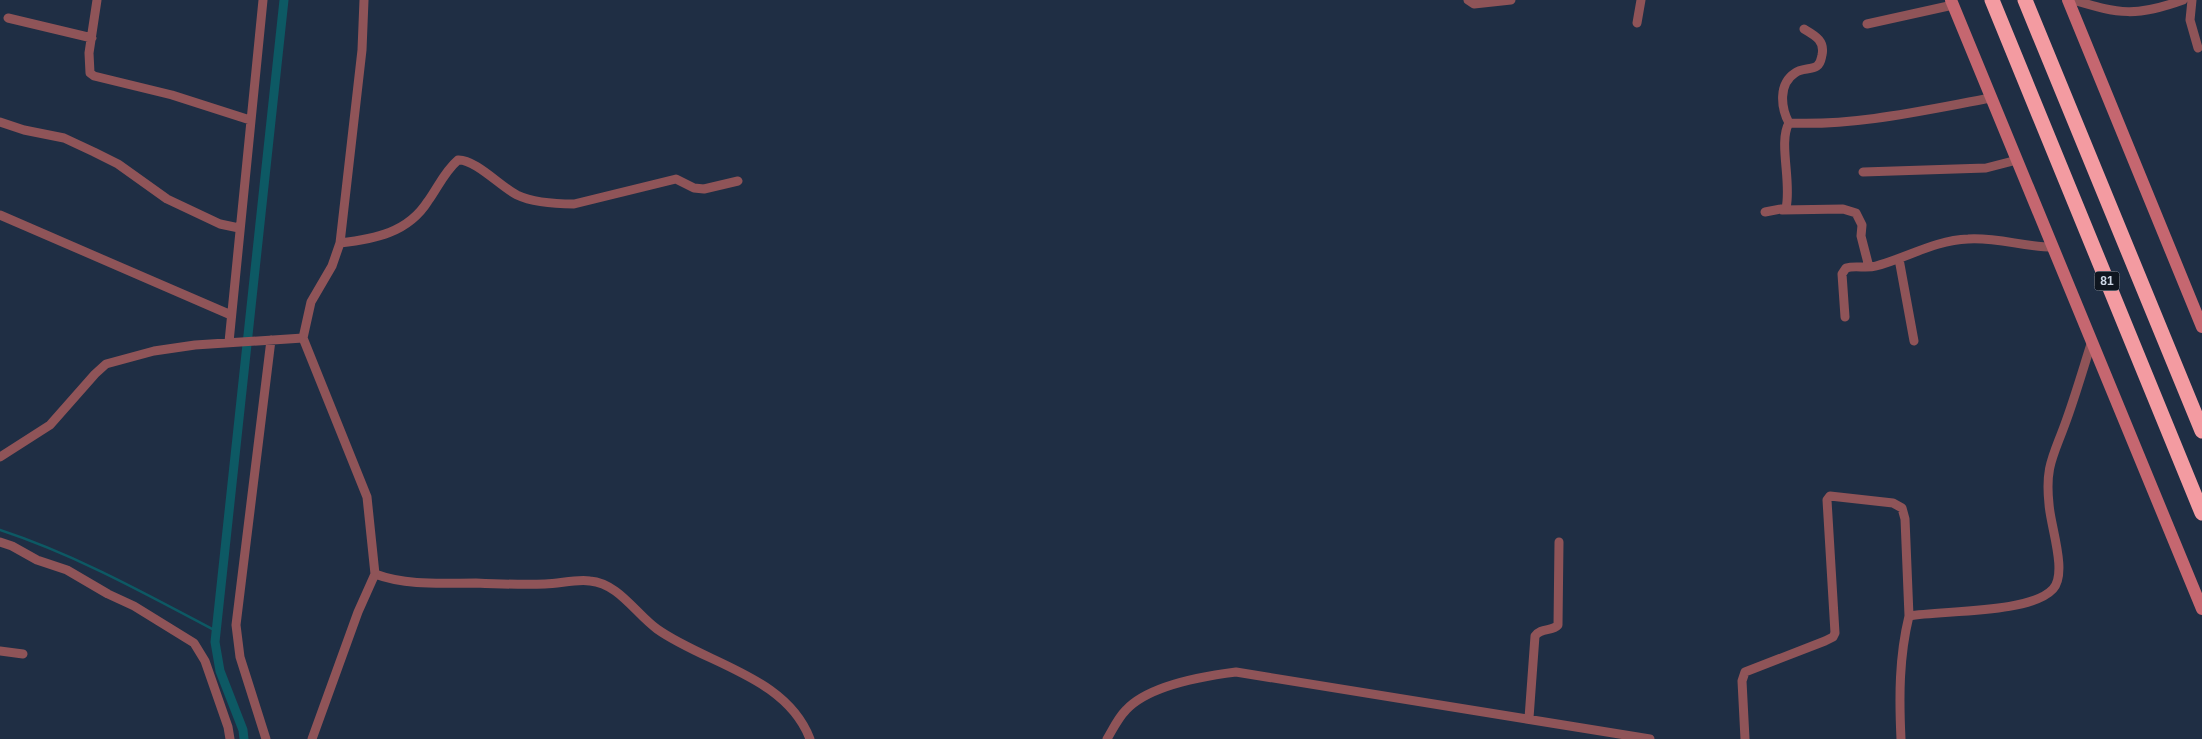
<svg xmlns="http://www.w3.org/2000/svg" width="2202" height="739" viewBox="0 0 2202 739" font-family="Helvetica,sans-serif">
  <rect width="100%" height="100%" fill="#1f2e44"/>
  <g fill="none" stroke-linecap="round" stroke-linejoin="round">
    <path stroke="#0d5964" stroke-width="2.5" d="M0 530C76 555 146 594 216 631"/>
    <path stroke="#0d5964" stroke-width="9" d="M244 739 243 730 220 671 215 642 284 0"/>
    <path stroke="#8f5458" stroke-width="9" d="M97 0 89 53 90 73 94 76 172 95 250 120
      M364 0 362 50 340 243 332 266 311 302 303 338 367 497 375 574C407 586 443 583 476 583 499 584 522 585 545 584 559 584 575 579 590 581 618 583 636 614 657 629 706 664 786 676 810 739
      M1468 0 1474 4 1511 0
      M2073 0C2120 14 2136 17 2183 0
      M2192 0 2190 20 2198 48
      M8 18 92 38
      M1637 23 1641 0
      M1867 24 1953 5
      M1804 29C1816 36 1825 41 1822 55 1821 59 1821 63 1817 66 1811 70 1801 68 1795 73 1778 84 1781 108 1789 123 1857 126 1925 110 1991 98
      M0 122 24 130 64 138 94 152 118 164 167 199 220 224 239 228
      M1863 172 1986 168 2017 160
      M1782 210 1843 209 1856 213 1862 225 1861 236 1869 267
      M1765 212 1786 208C1792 182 1778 142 1789 123
      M0 215 231 315
      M340 243C374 239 408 233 428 201 438 187 445 171 458 160 475 159 501 187 517 195 534 203 556 204 574 204L676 179 694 188 704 189 738 181
      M1899 259 1914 341
      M1845 317 1842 274 1846 268C1856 265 1866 269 1876 266 1906 258 1936 240 1968 239 1997 237 2024 247 2053 247
      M229 342 263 0
      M0 457 50 425 95 374 106 364 154 351 195 345 303 338
      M0 542 12 546 37 560 67 570 108 594 134 606 194 643 205 661 228 727 230 739
      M0 651 23 654
      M1529 718 1535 636C1541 627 1552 632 1558 625L1559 542
      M266 739 240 657 236 625 271 340
      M312 739 358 612 375 574
      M1107 739C1113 729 1118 718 1126 710 1149 685 1204 676 1236 672L1650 739
      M1745 739 1742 681 1745 672 1825 641 1833 637 1835 633 1827 500 1830 496 1893 503 1902 508 1905 519 1909 616
      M1901 739C1899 697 1899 657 1909 616 1943 610 2030 614 2053 589 2068 573 2050 525 2049 504 2045 467 2053 457 2065 424 2075 397 2083 369 2092 341"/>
    <path stroke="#c56770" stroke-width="12" d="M1951 0 2202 609
      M2068 0 2202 327"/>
    <path stroke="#f39ba1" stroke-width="15" d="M1992 0 2202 513
      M2025 0 2202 431"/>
  </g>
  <g text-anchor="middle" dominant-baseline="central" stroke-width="4.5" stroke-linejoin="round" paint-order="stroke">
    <rect fill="#0f1620" stroke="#949dab" stroke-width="1" x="2094.5" y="271.5" width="25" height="19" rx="4"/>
    <g font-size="12" font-weight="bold" fill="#cdd7e6">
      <text x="2107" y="281">81</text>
    </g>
  </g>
</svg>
